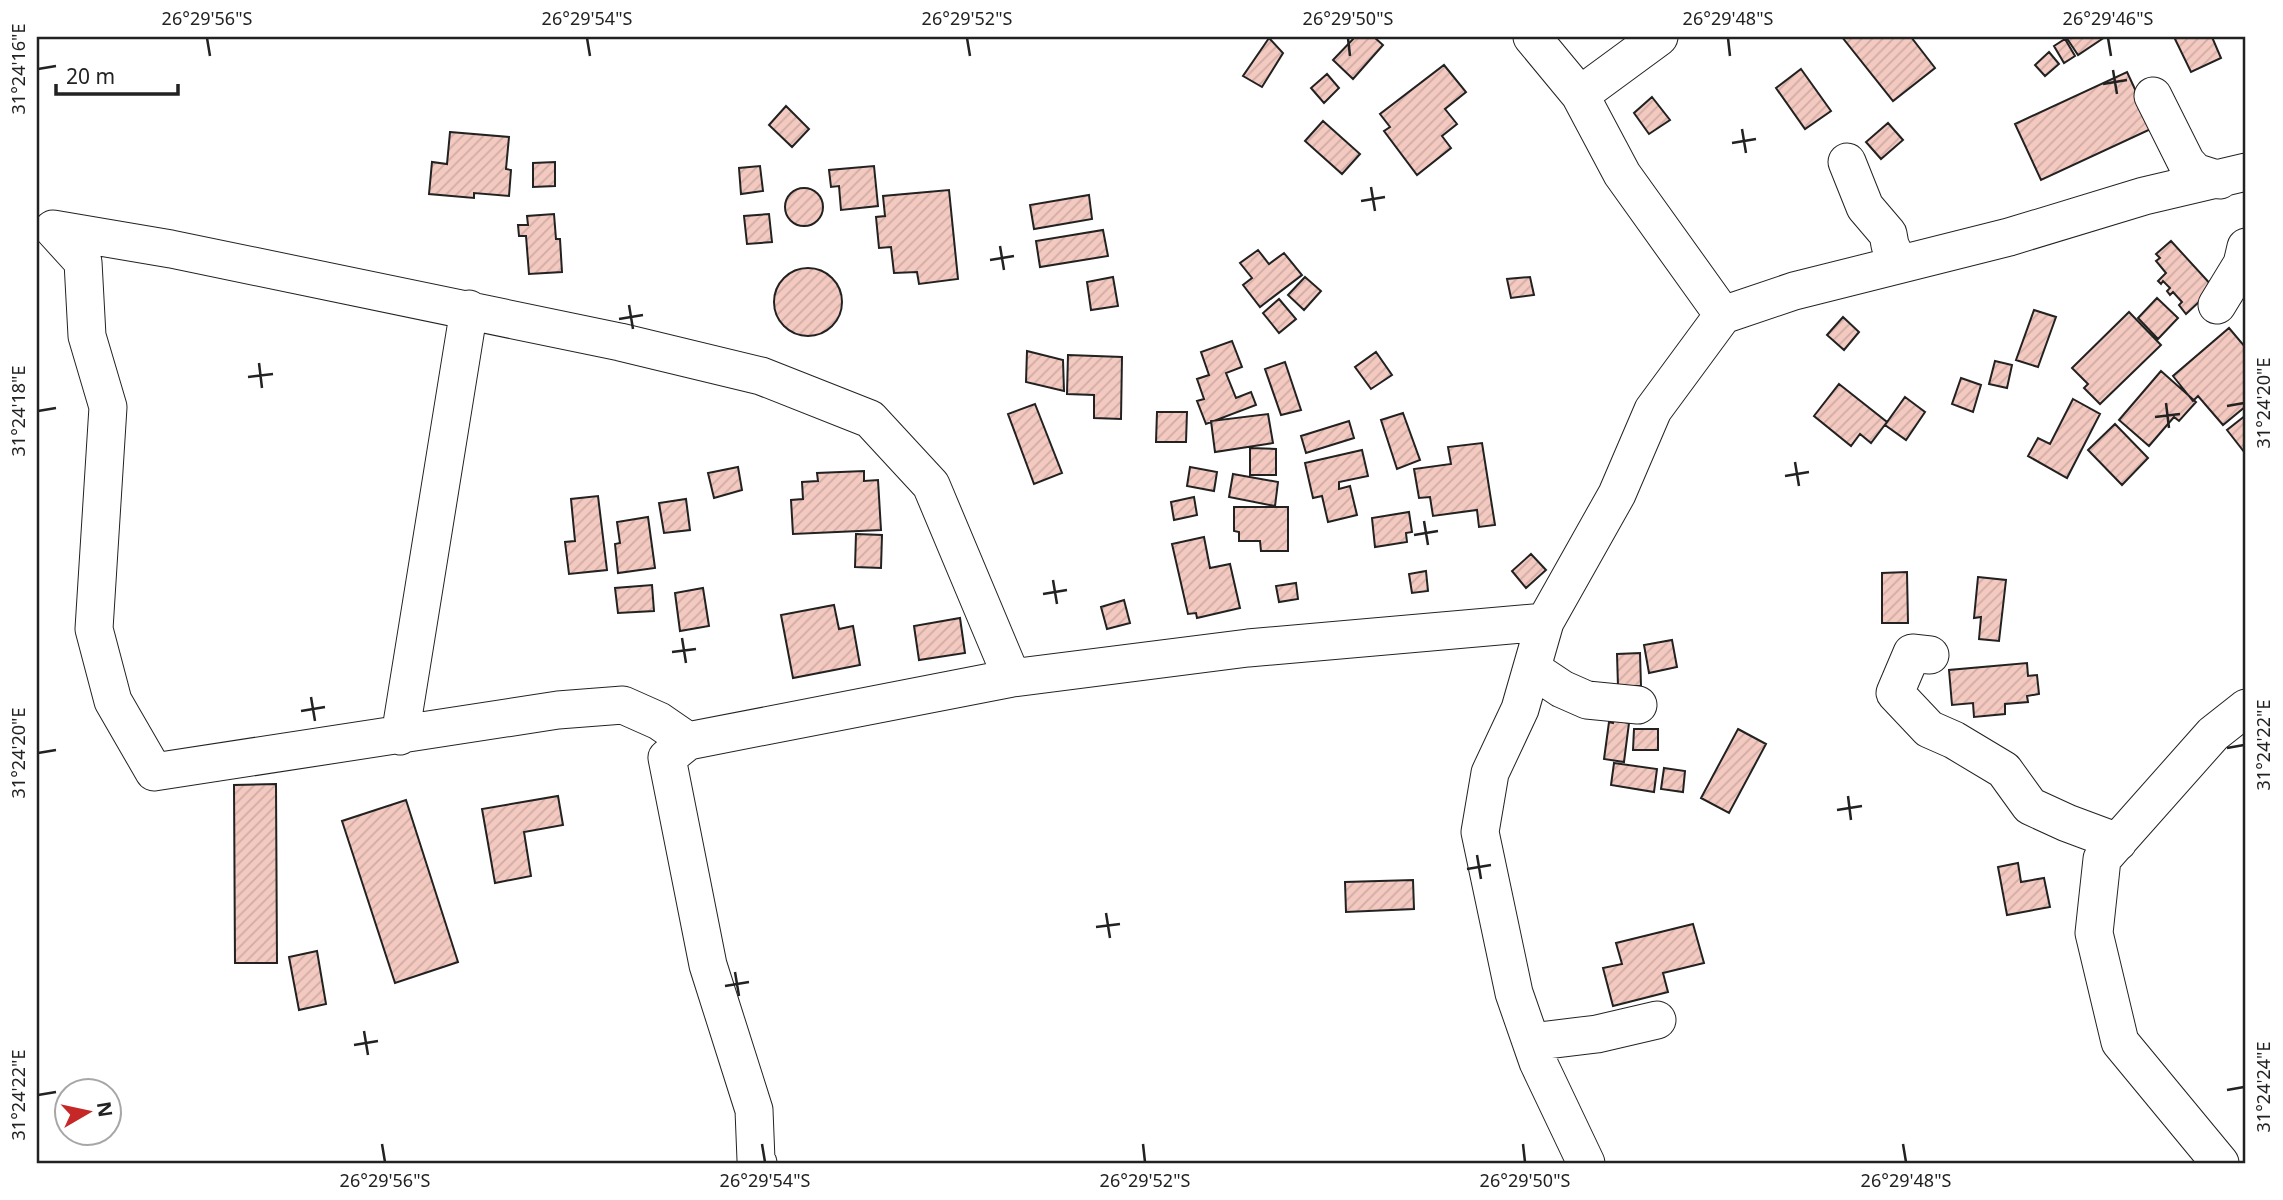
<svg xmlns="http://www.w3.org/2000/svg" width="2283" height="1200" viewBox="0 0 2283 1200" font-family="'Noto Sans',sans-serif">
  <defs>
    <pattern id="building-hatch" width="6" height="6" patternUnits="userSpaceOnUse" patternTransform="scale(1.75)"><rect width="6" height="6" fill="#f3c9c0"/><path d="M-1 1l2-2M0 6l6-6M5 7l2-2" fill="none" stroke="#d0aca5"/></pattern>
  </defs>
  <rect width="100%" height="100%" fill="#fff"/>
  <path fill="url(#building-hatch)" stroke="#222" stroke-width="2" d="M1355 37H1374L1383 45 1353 79 1333 60Z
    M1842 37H1911L1935 68 1893 101Z
    M2066 37H2105L2078 55Z
    M2174 37H2212L2221 58 2191 72Z
    M1269 38 1283 53 1262 87 1243 76Z
    M2065 39 2075 56 2064 63 2054 46Z
    M2049 52 2059 64 2045 76 2035 65Z
    M1444 65 1466 92 1445 109 1457 124 1442 136 1451 148 1417 175 1384 131 1390 127 1380 114Z
    M1801 69 1831 111 1805 129 1776 88Z
    M2127 72 2153 128 2041 180 2015 124Z
    M1327 74 1339 88 1324 103 1311 88Z
    M1652 97 1670 120 1649 134 1634 113Z
    M786 106 809 129 792 147 769 125Z
    M1323 121 1360 154 1342 174 1305 141Z
    M1888 123 1903 140 1881 159 1866 142Z
    M450 132 509 137 506 169 511 170 509 196 474 193V198L429 194 432 162 447 164Z
    M555 162V186L533 187V163Z
    M760 166 763 191 741 194 739 168Z
    M874 166 878 206 841 210 839 186 831 187 829 170Z
    M785 207a19 19 0 1 1 38 0a19 19 0 1 1-38 0Z
    M949 190 958 279 919 284 917 272 894 273 891 247 879 248 876 217 885 216 883 196Z
    M1089 195 1092 219 1034 229 1030 205Z
    M554 214 556 239H560L562 272 529 274 526 236H519L518 225H528L527 216Z
    M769 214 772 242 747 244 744 216Z
    M1103 230 1108 256 1040 267 1036 241Z
    M2171 241 2214 288 2186 314 2179 305 2182 302 2173 292 2170 295 2167 291 2170 288 2163 281 2161 284 2158 281 2166 273 2156 261 2160 258 2156 254Z
    M1258 250 1269 264 1284 253 1302 275 1260 307 1243 285 1252 278 1240 263Z
    M774 302a34 34 0 1 1 68 0a34 34 0 1 1-68 0Z
    M1113 277 1118 306 1091 310 1087 282Z
    M1305 277 1321 291 1304 310 1288 295Z
    M1530 277 1534 295 1511 298 1507 279Z
    M2157 298 2178 318 2158 339 2138 318Z
    M1279 299 1296 319 1279 333 1263 313Z
    M2034 310 2056 317 2038 367 2016 360Z
    M2129 312 2161 345 2100 404 2084 388 2088 384 2072 368Z
    M1843 317 1859 332 1844 350 1827 335Z
    M2229 328 2246 348V406L2223 425 2198 396 2193 401 2173 376Z
    M1232 341 1242 367 1226 373 1236 398 1251 392 1256 405 1206 424 1197 401 1204 399 1197 379 1209 375 1201 352Z
    M1027 351 1063 360 1064 391 1026 382Z
    M1376 352 1392 375 1371 389 1355 367Z
    M1068 355 1122 357 1121 419 1094 418V395L1067 394Z
    M1995 361 2012 365 2007 388 1989 384Z
    M1285 362 1301 410 1281 415 1265 369Z
    M2161 371 2196 402 2179 421 2174 417 2149 446 2119 420Z
    M1961 378 1981 385 1973 412 1952 404Z
    M1839 384 1887 422 1871 443 1860 434 1851 446 1814 416Z
    M1905 397 1925 412 1906 440 1885 425Z
    M2073 399 2100 414 2067 478 2028 456 2038 438 2050 444Z
    M1035 404 1062 473 1034 484 1008 414Z
    M1157 412H1187L1186 442H1156Z
    M1403 413 1420 460 1397 469 1381 420Z
    M1268 414 1273 443 1215 452 1211 421Z
    M2246 415V444L2244 446 2246 449 2245 453 2227 430Z
    M1349 421 1354 438 1306 453 1301 436Z
    M2115 424 2148 458 2122 485 2088 450Z
    M1482 443 1495 525 1479 527 1477 510 1433 516 1430 497 1419 498 1414 469 1451 464 1448 447Z
    M1250 448 1276 449V475H1250Z
    M1362 450 1368 476 1339 482V489L1350 486 1357 515 1328 522 1322 496 1313 498 1305 463Z
    M738 467 742 490 714 498 708 473Z
    M1190 467 1217 472 1214 491 1187 486Z
    M864 471V481L878 480 881 530 793 534 791 500 803 499 802 482 818 481 817 473Z
    M1233 474 1278 482 1275 506 1229 497Z
    M598 496 607 570 569 574 565 542 575 541 571 499Z
    M1194 497 1197 515 1174 520 1171 502Z
    M686 499 690 530 664 533 659 503Z
    M1234 507H1288V551H1261L1260 541H1239V532L1234 531Z
    M1409 512 1412 532 1406 533 1407 542 1375 547 1372 518Z
    M648 517 655 568 618 573 615 544 620 543 617 522Z
    M856 534 882 535 881 568 855 567Z
    M1204 537 1210 568 1230 564 1240 608 1197 618 1196 613 1188 614 1172 544Z
    M1531 554 1546 570 1526 588 1512 571Z
    M1426 571 1428 591 1412 593 1409 574Z
    M1907 572 1908 623H1882V573Z
    M1978 577 2006 580 1999 641 1979 639 1981 617 1974 618Z
    M1296 583 1298 599 1279 602 1276 586Z
    M652 585 654 611 618 613 615 588Z
    M703 588 709 626 680 631 675 593Z
    M1124 600 1130 623 1107 629 1101 607Z
    M834 605 839 629 853 626 860 665 793 678 781 615Z
    M960 618 965 653 919 660 914 626Z
    M1672 640 1677 667 1649 673 1644 645Z
    M1640 653 1641 686H1618L1617 654Z
    M2027 663 2028 676 2037 675 2039 694 2027 696 2028 702 2005 704V714L1974 717 1973 703 1952 705 1949 670Z
    M1615 714 1625 715 1624 722 1629 723 1624 762 1604 759 1609 722 1613 723Z
    M1634 729H1658V750H1633Z
    M1738 729 1766 744 1729 813 1701 798Z
    M1614 763 1657 769 1654 792 1611 785Z
    M1664 768 1685 771 1683 792 1661 789Z
    M276 784 277 963H235L234 785Z
    M558 796 563 825 524 832 531 876 495 883 482 809Z
    M406 800 458 962 395 983 342 821Z
    M2018 863 2021 882 2044 878 2050 907 2007 915 1998 867Z
    M1413 880 1414 909 1346 912 1345 882Z
    M1693 924 1704 963 1663 973 1668 992 1613 1006 1603 968 1622 964 1616 943Z
    M317 951 326 1004 299 1010 289 957Z"/>
  <g fill="none" stroke-linecap="round" stroke-linejoin="round">
    <g stroke="#222" stroke-width="39">
      <path id="minor" d="M1532 37 1580 95 1622 174 1723 315
        M1580 95 1659 37
        M2153 96 2186 162 2195 172 2220 180
        M1847 162 1865 207 1888 234 1890 245 1899 264
        M2217 305 2242 264 2246 247
        M1930 655 1912 653 1895 693 1929 729 1954 740 2004 770 2030 806 2067 823 2118 842
        M1532 669 1562 689 1587 700 1638 705
        M400 736 469 309
        M688 741 659 721 623 705 558 710 154 772 113 701 94 629 108 407 87 336 83 262 53 229 171 249 620 342 761 376 870 419 931 485 1012 678
        M1531 1042 1597 1034 1657 1020
        M758 1163 756 1160 754 1110 708 965 667 758 688 741 1012 678 1248 648 1545 622
        M1586 1163 1538 1062 1514 993 1480 832 1490 773 1520 709 1545 622 1617 494 1653 410 1723 315 1794 291 2009 237 2144 196 2246 172
        M2220 1163 2120 1042 2094 933 2102 859 2213 734 2246 708"/>
    </g>
    <use href="#minor" stroke="#fff" stroke-width="37"/>
  </g>
  <path fill="none" stroke="#222" stroke-width="2.5" d="M207 38 210 56M587 38 590 56M967 38 970 56M1348 38 1350 56M1728 38 1730 56M2108 38 2111 56M38 69 56 66M2113 70 2117 94M2103 84 2127 80M1742 129 1746 153M1732 143 1756 139M1371 187 1375 211M1361 201 1385 197M1000 246 1004 270M990 260 1014 256M629 305 633 329M619 319 643 315M259 363 262 388M248 377 273 374M2166 403 2169 428M2227 406 2244 403M38 411 56 408M2155 417 2180 414M1795 462 1799 486M1785 476 1809 472M1424 521 1428 545M1414 535 1438 531M1053 580 1057 604M1043 594 1067 590M682 638 686 663M672 652 696 649M311 697 315 721M301 711 325 707M2227 748 2244 745M38 753 56 750M1848 796 1851 820M1837 810 1862 806M1477 855 1481 879M1467 869 1491 865M1106 913 1110 938M1096 927 1120 924M735 972 739 996M725 986 749 982M364 1031 368 1055M354 1045 378 1041M2227 1090 2244 1087M38 1095 56 1092M382 1144 385 1162M762 1144 765 1162M1143 1144 1145 1162M1523 1144 1525 1162M1903 1144 1906 1162"/>
  <rect width="2283" height="1200" fill="none" stroke="#ffffff" stroke-width="77"/>
  <g transform="translate(88 1112) rotate(81)"><circle r="33" fill="#ffffff" stroke="#a7a7a7" stroke-width="2"/>
  <path d="M0-5L12 26L0 18L-12 26Z" fill="#c62828"/>
  <text y="-10" font-size="19" font-weight="bold" text-anchor="middle" fill="#222222">N</text>
  </g>
  <path d="M56 84v10h122v-10" fill="none" stroke="#222222" stroke-width="3.5"/>
  <text x="66" y="84" font-size="21" fill="#222222" stroke="#ffffff" stroke-width="5" paint-order="stroke">20 m</text>
  <rect x="38" y="38" width="2206" height="1124" fill="none" stroke="#222" stroke-width="2.5"/>
  <g font-size="18" text-anchor="middle" fill="#222">
    <text x="207" y="25">26°29'56"S</text>
    <text x="587" y="25">26°29'54"S</text>
    <text x="967" y="25">26°29'52"S</text>
    <text x="1348" y="25">26°29'50"S</text>
    <text x="1728" y="25">26°29'48"S</text>
    <text x="2108" y="25">26°29'46"S</text>
    <text transform="translate(19 69) rotate(-90)" y="6">31°24'16"E</text>
    <text transform="translate(2264 403) rotate(-90)" y="6">31°24'20"E</text>
    <text transform="translate(19 411) rotate(-90)" y="6">31°24'18"E</text>
    <text transform="translate(2264 745) rotate(-90)" y="6">31°24'22"E</text>
    <text transform="translate(19 753) rotate(-90)" y="6">31°24'20"E</text>
    <text transform="translate(2264 1087) rotate(-90)" y="6">31°24'24"E</text>
    <text transform="translate(19 1095) rotate(-90)" y="6">31°24'22"E</text>
    <text x="385" y="1187">26°29'56"S</text>
    <text x="765" y="1187">26°29'54"S</text>
    <text x="1145" y="1187">26°29'52"S</text>
    <text x="1525" y="1187">26°29'50"S</text>
    <text x="1906" y="1187">26°29'48"S</text>
  </g>
</svg>
